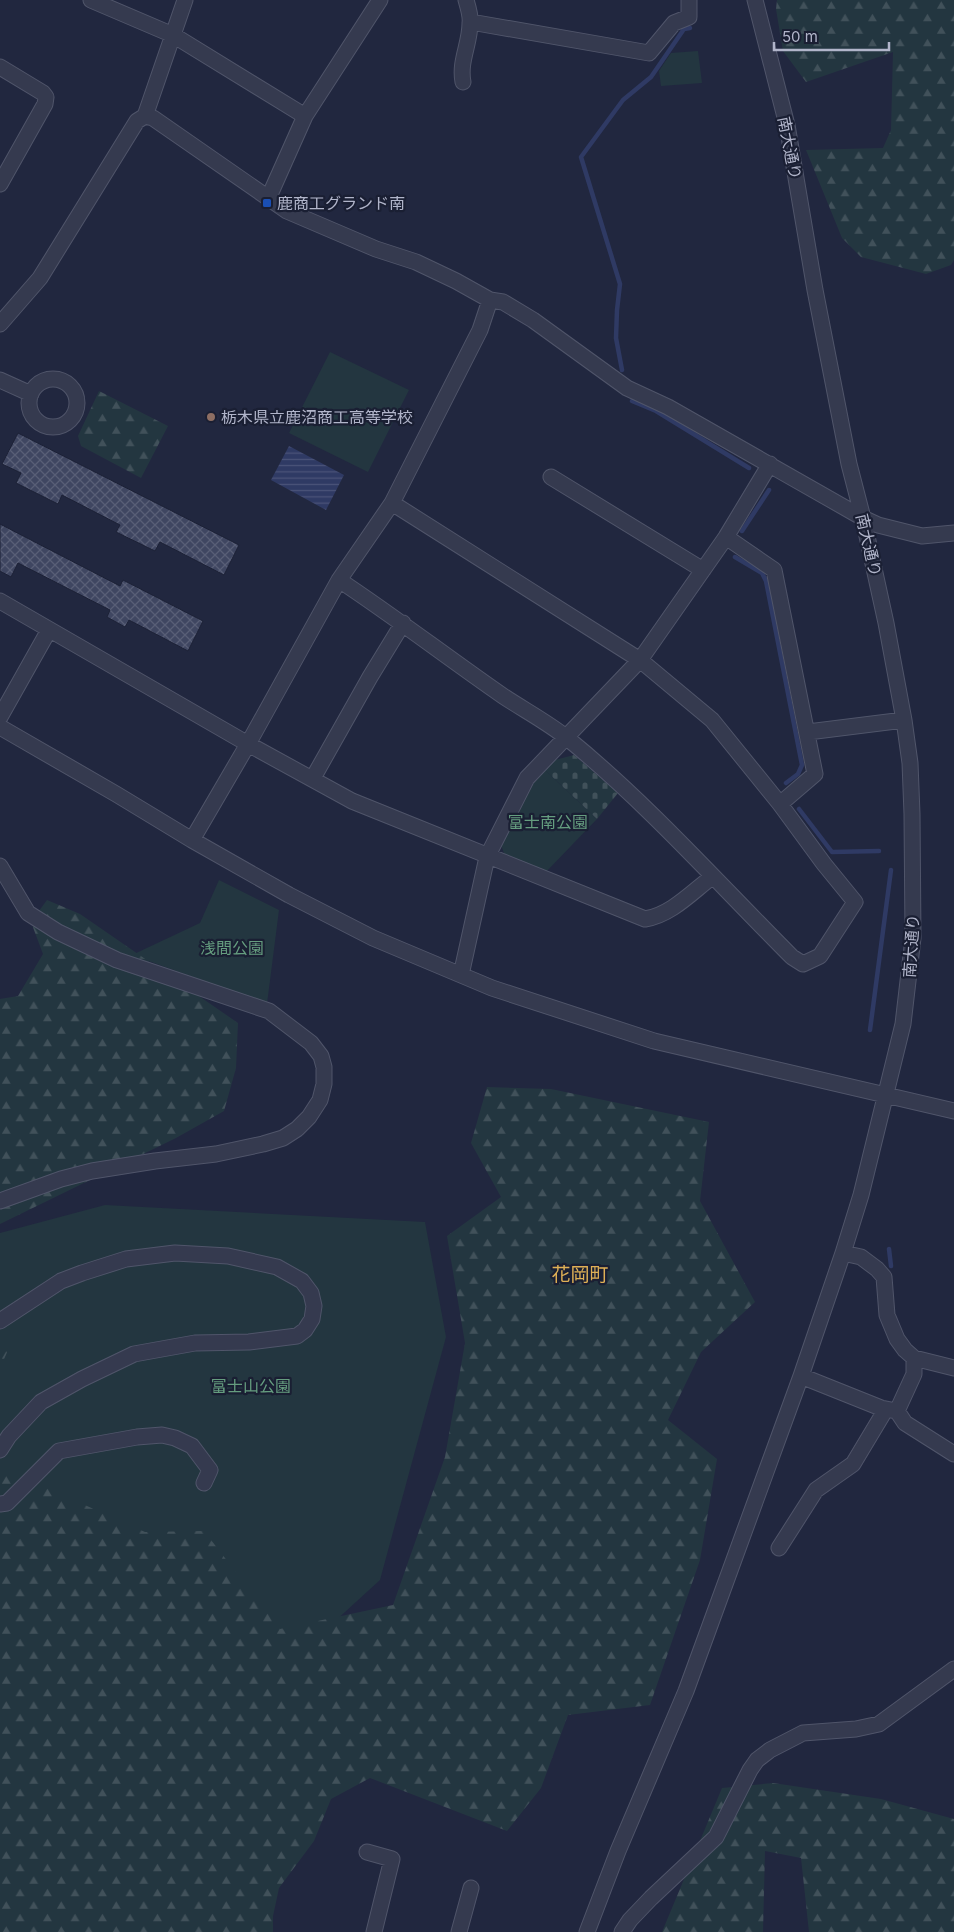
<svg xmlns="http://www.w3.org/2000/svg" width="954" height="1932" viewBox="0 0 954 1932" font-family="Inter,'Noto Sans JP',sans-serif">
  <defs>
    <pattern id="forest-firs" width="22" height="20" patternUnits="userSpaceOnUse" patternTransform="scale(1.25)"><rect width="22" height="20" fill="#233640"/><path d="M5 1l3.5 6h-7zM16 11l3.5 6h-7z" fill="#41515a"/></pattern>
    <pattern id="cemetery-stones" width="16" height="16" patternUnits="userSpaceOnUse" patternTransform="scale(1.25)"><rect width="16" height="16" fill="#233640"/><path d="M2 7V4a2 2 0 0 1 4 0v3zM10 15v-3a2 2 0 0 1 4 0v3z" fill="#41515a"/></pattern>
    <pattern id="water-rules" width="6" height="5" patternUnits="userSpaceOnUse" patternTransform="scale(1.25)"><rect width="6" height="5" fill="#2f3a64"/><path d="M0 2.5h6" fill="none" stroke="#4b5479"/></pattern>
    <pattern id="building-cross-hatch" width="8" height="8" patternUnits="userSpaceOnUse" patternTransform="scale(1.25)"><rect width="8" height="8" fill="#3f4661"/><path d="M0 0l8 8M0 8l8-8" fill="none" stroke="#585e76"/></pattern>
  </defs>
  <rect width="100%" height="100%" fill="#21273f"/>
  <path fill="#233640" d="M698 51 702 83 661 86 659 71 671 53Z
    M330 352 409 390 368 472 289 433Z
    M544 769 597 819 545 873 505 856 501 845 527 788Z
    M219 880 279 910 267 1004 132 955 200 923Z
    M105 1205 425 1222 446 1337 380 1580 286 1666 0 1582V1233Z"/>
  <path fill="url(#forest-firs)" d="M777 0H954V260L951 265 926 274 861 257 842 238 806 150 883 148 891 130 893 52 806 82 783 51 776 9Z
    M99 391 168 426 141 478 81 446 78 436Z
    M47 900 80 914 238 1023 236 1068 224 1111 176 1138 0 1224V999L18 996 43 954 31 922Z
    M487 1087 551 1089 709 1122 700 1201 755 1302 701 1352 668 1420 717 1459 700 1560 650 1705 568 1715 541 1788 507 1831 370 1778 331 1799 314 1841 279 1888 273 1916V1932H0V1467L145 1532 204 1531 280 1629 393 1605 445 1457 465 1343 447 1236 501 1197 471 1143Z
    M0 1344 9 1348 0 1368Z
    M773 1783 881 1799 954 1819V1932H809L801 1858 765 1851 763 1932H662L722 1788Z"/>
  <path fill="url(#cemetery-stones)" d="M574 755 618 793 597 819 544 769 555 760Z"/>
  <path fill="url(#water-rules)" d="M289 446 344 475 326 510 271 480Z"/>
  <g fill="none" stroke-linecap="round" stroke-linejoin="round">
    <path stroke="#2f3a64" stroke-width="4.5" d="M622 370 616 338 617 310 620 284 581 157 623 100 651 77 684 29 690 28
      M632 401 656 411 749 468
      M742 531 769 490
      M735 557 762 573 766 581 802 765 798 774 786 783
      M799 809 832 852 879 851
      M870 1030 891 870
      M889 1249 891 1266"/>
  </g>
  <path fill="url(#building-cross-hatch)" stroke="#1c2136" d="M18 433 239 545 224 575 160 542 155 551 116 532 120 525 62 495 58 504 16 483 21 473 2 464Z
    M0 524 120 586 123 580 203 621 188 651 129 620 125 627 107 617 110 610 18 563 11 577 0 571Z"/>
  <g fill="none" stroke-linecap="round" stroke-linejoin="round">
    <g stroke="#50556a" stroke-width="17">
      <path id="minor" d="M91 0 173 35 305 116
        M471 22 649 53 674 23 689 17V0
        M0 67 43 93 46 97 45 104 0 184
        M463 82C459 61 470 44 470 23 471 16 468 7 466 0
        M145 116 185 0
        M268 199 305 116 380 0
        M490 300 503 302 533 320 627 388 668 407 863 518 878 525 922 536 954 533
        M0 324 40 278 137 121 145 116 153 118 287 211 376 249 416 262 456 281 490 300 480 330 392 503 339 580 248 744 192 840
        M29 403a24 24 0 1 1 48 0a24 24 0 1 1-48 0Z
        M0 380 31 394
        M551 477 703 570
        M726 537 774 570 815 774 780 804
        M339 580C395 617 448 658 503 696 524 710 547 722 567 738 648 804 718 883 792 957L803 964 820 956 855 902 824 864 780 804 712 720 640 660 392 503
        M0 601 248 744 352 801 645 919C671 915 692 892 712 877
        M0 717 49 630
        M0 727 116 794 192 840 289 895 373 938 492 988 654 1041 954 1111
        M808 732 904 720
        M313 778 370 677 403 623
        M0 866 28 913 58 932 117 960 269 1011 311 1043 321 1056 324 1067V1084L320 1100 309 1117 297 1129 283 1138 263 1144 216 1154 155 1161 92 1171 61 1179 0 1201
        M461 975 487 857 527 778 640 660 726 537 770 464
        M843 1253 861 1257 877 1269 884 1277 887 1315 897 1339 905 1350 914 1358 954 1368
        M0 1321 61 1281 82 1273 126 1259 175 1253 228 1256 277 1267 302 1281 311 1293 314 1306 312 1319 305 1330 297 1336 249 1342 195 1343 134 1354 82 1379 41 1402 9 1436 0 1450
        M914 1358V1374L897 1411 905 1423 954 1454
        M801 1376 881 1408 896 1411
        M0 1504 7 1503 59 1451 137 1437 162 1435 175 1438 192 1446 210 1470 204 1483
        M779 1548 816 1490 853 1464 886 1409
        M367 1852 392 1859 374 1932
        M459 1932 471 1888
        M587 1932 618 1851 686 1691 801 1376 843 1253 861 1195 903 1024 913 938 912 814 910 763 904 720 886 623 863 518 849 464 815 290 787 125 755 0
        M622 1932 630 1920 651 1898 716 1837 750 1770 757 1760 770 1750 803 1733 856 1729 879 1724 954 1669"/>
    </g>
    <use href="#minor" stroke="#353a4f" stroke-width="15"/>
  </g>
  <rect fill="#1a4fb4" stroke="#1a1f33" stroke-width="2" x="262" y="198" width="10" height="10" rx="2.5"/>
  <circle fill="#8d6e63" stroke="#1a1f33" stroke-width="2" cx="211" cy="417" r="5"/>
  <g text-anchor="middle" dominant-baseline="central" stroke-width="4.5" stroke-linejoin="round" paint-order="stroke">
    <g font-size="16" fill="#b1b5ca" stroke="#1a1f33">
      <text transform="translate(790 148) rotate(79)">南大通り</text>
      <text transform="translate(869 545) rotate(77)">南大通り</text>
      <text transform="translate(911 946) rotate(-86)">南大通り</text>
    </g>
    <g font-size="16" fill="#b1b5ca" stroke="#1a1f33" text-anchor="start">
      <text x="277" y="203">鹿商工グランド南</text>
      <text x="221" y="417">栃木県立鹿沼商工高等学校</text>
    </g>
    <g font-size="16" fill="#659d7f" stroke="#1a1f33">
      <text x="548" y="822">富士南公園</text>
      <text x="232" y="948">浅間公園</text>
      <text x="251" y="1386">富士山公園</text>
    </g>
    <g font-size="19" fill="#dfb056" stroke="#1a1f33">
      <text x="580" y="1274">花岡町</text>
    </g>
  </g>
  <path d="M774 42v8h115v-8" fill="none" stroke="#b1b5ca" stroke-width="2.5"/>
  <text x="782" y="42" font-size="15" fill="#b1b5ca" stroke="#1a1f33" stroke-width="4" paint-order="stroke">50 m</text>
</svg>
